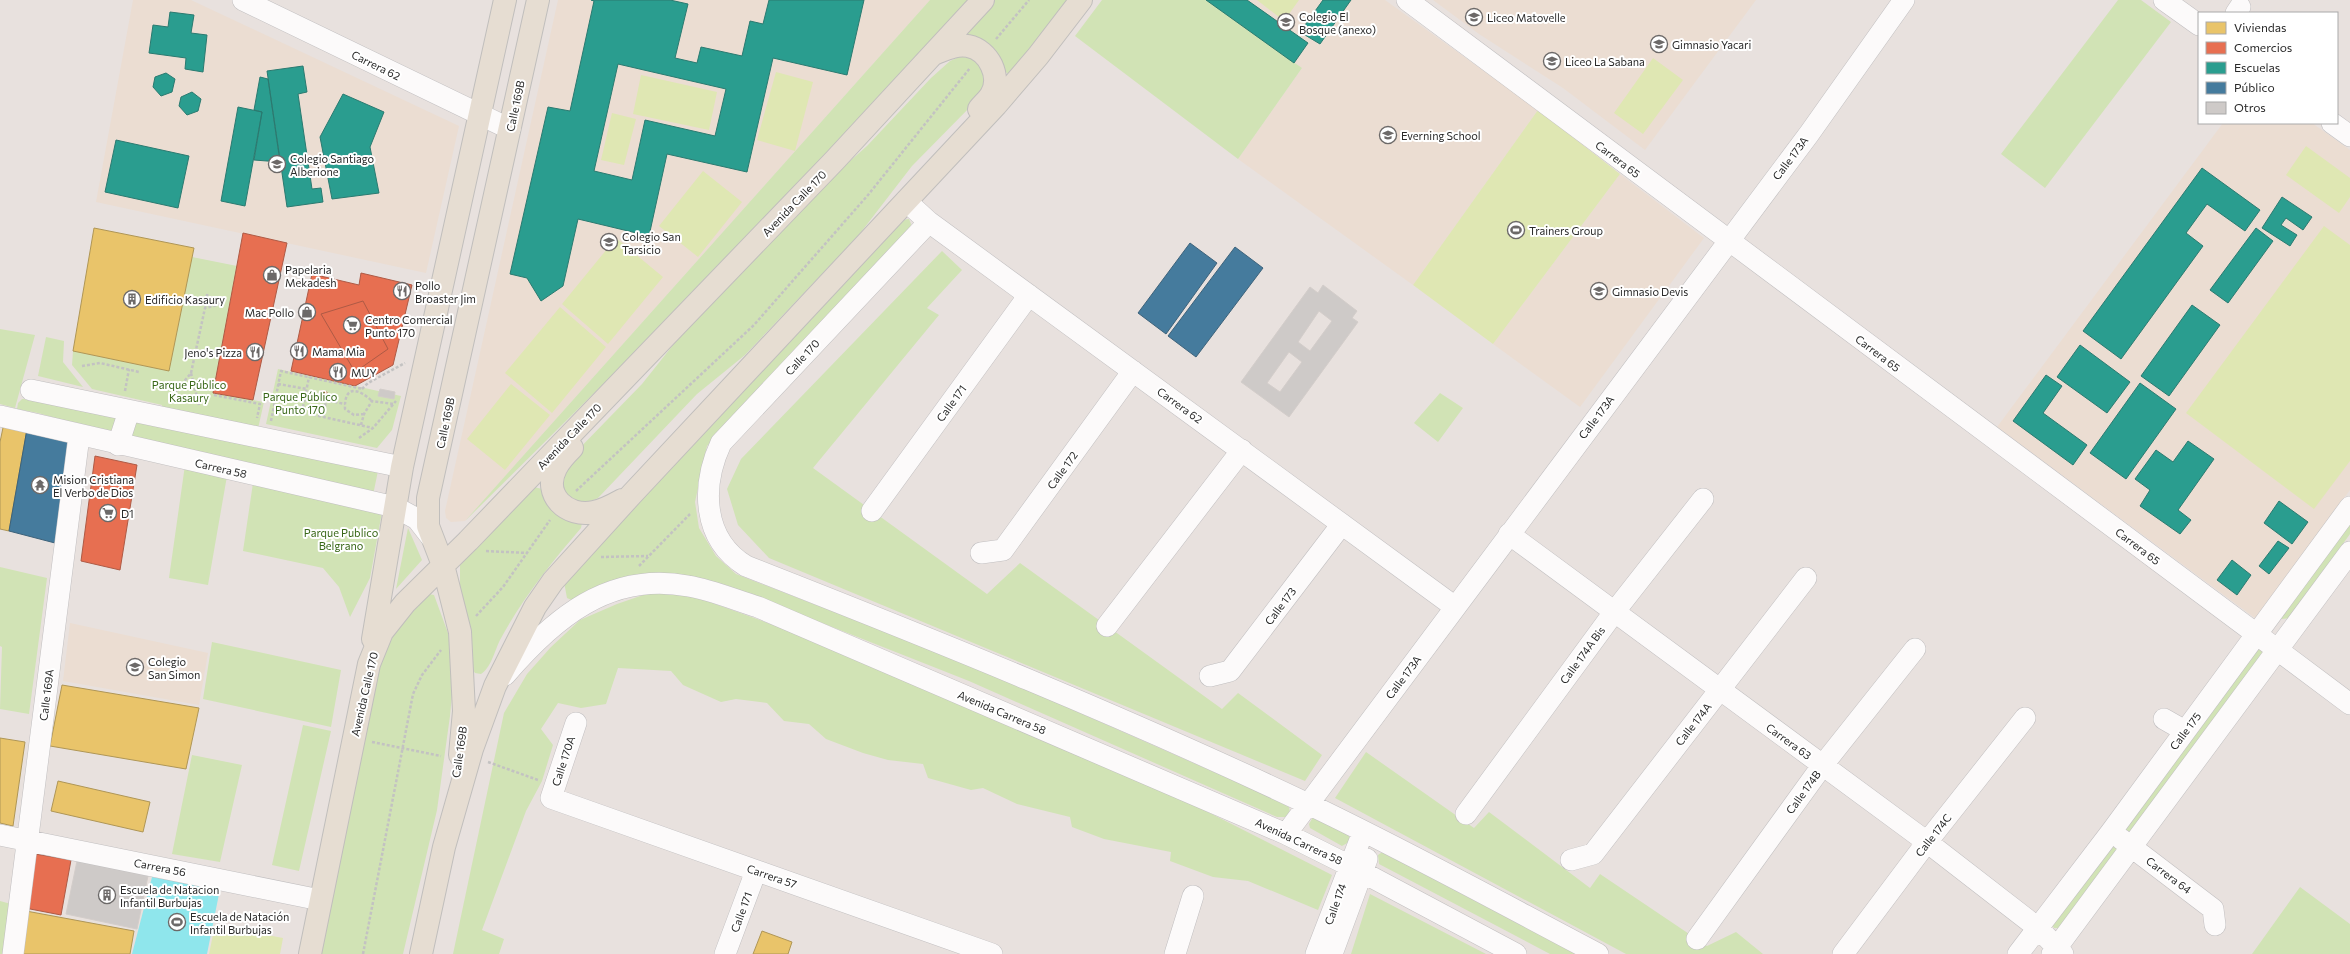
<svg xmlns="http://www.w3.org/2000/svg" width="2350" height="954" viewBox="0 0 2350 954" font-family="Commissioner,sans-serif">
  <rect width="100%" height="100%" fill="#e8e1de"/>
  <path fill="#ebddd2" d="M133 0H191L459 126 426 273 96 202Z
    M558 0H930L465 521 451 522 446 518 445 511Z
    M1206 0H1385L1538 110 1413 285 1238 159 1302 68Z
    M1433 0H1756L1645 150 1563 88 1479 34Z
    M2223 123H2312L2350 150V490L2255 618 1997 427Z
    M1620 174 1704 238 1580 407 1493 344Z
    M70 623 208 653 199 705 63 681Z"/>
  <path fill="#d1e3b5" d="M930 0H970L693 295 465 521Z
    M992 0H1070L1012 73 1008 74 966 38 965 32Z
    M1102 0H1206L1302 68 1238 159 1075 36Z
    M2118 0H2141L2171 22 2045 188 2001 154Z
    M959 57C976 57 980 64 987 79L974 103 912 166 858 236 745 355 697 394 598 498C582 505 575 502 563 490L561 473 572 456 642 384 685 330 823 185 867 146 931 78 950 61Z
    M909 219 911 224 910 230 707 446 695 502 699 528 716 556 736 574 978 668 1266 795 1289 807 1290 813 1285 817H1277L969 681 726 585 674 578 576 602 567 598 564 582 902 220Z
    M942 251 962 270 927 308 939 315 813 468 987 594 1020 563 1222 709 1238 693 1322 755 1305 781 769 558 738 525 727 489 741 459Z
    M192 257 237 266 213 393 264 402 257 433 159 417 162 405 92 389 72 365 73 351 169 371Z
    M0 329 35 335 15 408 0 404Z
    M46 337 64 341 63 362 83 387 38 376Z
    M278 369 401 396 392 430 377 448 266 424Z
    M1440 393 1463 408 1438 442 1414 423Z
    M22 399 37 400 119 417 115 435 38 413 17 409 18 403Z
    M133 419 379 466 373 495 128 439Z
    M185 465 227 476 208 585 169 578Z
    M253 483 382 512 370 578 350 617 339 587 323 568 243 551Z
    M534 487 542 489C545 509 566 515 582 523L581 528C551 563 522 599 500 640 495 650 491 668 481 674L475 673 471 667 460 605V563Z
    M2350 520V534L2289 618 2282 619 2281 618Z
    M408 528 422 560 396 589Z
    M0 567 47 578 29 714 0 709 2 647 0 646Z
    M649 593 693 596 790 631 1200 808 1332 875 1318 910 1248 881 1213 877 1170 861 1171 852 1104 839 1072 827 1070 817 1017 804 983 788 971 790 928 778 923 764 888 760 863 753 826 739 809 724 784 721 767 703 736 699 721 702 683 685 671 671 618 668 606 704 581 708 558 703 541 729 553 745 542 781 526 811 482 930 504 939 499 954H453L504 713 527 674 551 647 580 620 617 604Z
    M429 594 434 595 448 633 451 649 454 673 450 716 437 810 403 954H318L381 662 396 630Z
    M212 642 341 670 331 727 203 699Z
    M2258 648 2263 652V655L2129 835 2124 828Z
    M303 725 331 731 299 871 272 865Z
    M1366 752 1474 828 1489 812 1590 888 1600 874 1707 946 1736 932 1763 954H1626L1335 798Z
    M192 755 242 765 220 862 172 854Z
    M1313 817 1349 834V842L1342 846 1310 828 1309 824Z
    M2113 844 2120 847 2061 928H2054L2052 925Z
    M1381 853H1384L1576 954H1550L1379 864 1378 855Z
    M2300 887 2350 924V954H2252Z
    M1370 894 1486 954H1351Z
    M0 901 11 904 4 954H0Z"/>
  <path fill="#dfe7b3" d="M1257 0H1299L1284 21Z
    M1653 58 1683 80 1643 134 1614 113Z
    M776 72 813 82 795 151 757 140Z
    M641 75 717 92 709 130 633 114Z
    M1538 110 1620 174 1493 344 1413 285Z
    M612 113 636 119 624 165 601 160Z
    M2306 146 2350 178V197L2339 213 2286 175Z
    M703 171 742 202 698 257 659 226Z
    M2324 226 2350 245V461L2314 509 2186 413Z
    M616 238 663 277 608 344 562 304Z
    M560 307 606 347 552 413 505 373Z
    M511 384 550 415 505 470 467 439Z
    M215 925 283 938 280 954H209Z"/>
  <path fill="#8fe6ec" d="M152 877 220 889 207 954H132Z"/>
  <path fill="#e9c46a" stroke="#af9656" d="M94 228 194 248 169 371 73 351Z
    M4 423 27 429 9 531 0 529V442Z
    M62 685 199 708 186 769 50 746Z
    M0 738 25 742 13 826 0 823Z
    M58 781 150 802 143 832 51 811Z
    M26 911 134 931 130 954H20Z
    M762 931 792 942 788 954H753Z"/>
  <path fill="#e76f51" stroke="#ae5a45" d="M243 233 287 243 253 400 213 393Z
    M361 273 412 285 393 365 355 386 291 371 312 274 359 285Z
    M363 301 388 349 355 372 321 314Z
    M320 391 327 392 325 400 319 398Z
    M95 456 137 465 120 570 81 561Z
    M35 854 71 860 61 915 25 908Z"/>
  <path fill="#2a9d8f" stroke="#2a7a70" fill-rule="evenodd" d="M591 0H670L688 4 675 58 697 63 701 47 742 56 750 21 763 24 769 0H864L847 75 773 58 747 172 667 154 649 236 578 219 563 286 541 301 527 278 510 274 548 107 570 111 594 1ZM618 64 726 89 715 136 645 120 632 180 594 171Z
    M1206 0H1247L1308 43 1294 63Z
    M1323 0H1351L1320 44 1300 32Z
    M170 12 194 15 191 33 207 35 203 72 185 69 186 58 149 53 153 25 168 27Z
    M303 66 307 92 298 94 312 189 321 188 323 202 287 207 267 71Z
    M166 73 175 79 172 92 161 96 153 87 155 77Z
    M260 77 268 79 280 162 254 160 262 112 254 110Z
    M192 92 201 99 198 111 187 115 179 106 181 97Z
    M343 94 384 112 370 147 379 193 332 199 320 137Z
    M238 107 262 112 245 206 221 201Z
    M116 140 189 156 178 208 105 192Z
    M2202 168 2260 210 2245 231 2207 204 2186 233 2203 246 2121 359 2083 331Z
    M2282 197 2312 217 2303 230 2286 218 2281 225 2297 235 2290 246 2262 228Z
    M2256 228 2273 241 2228 303 2210 290Z
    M2192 305 2220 325 2169 396 2141 376Z
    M2080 345 2130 382 2107 413 2057 377Z
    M2046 375 2062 386 2043 413 2087 445 2073 465 2013 421Z
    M2140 383 2176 409 2126 479 2090 453Z
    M2188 441 2214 459 2178 510 2191 520 2180 534 2140 506 2150 490 2135 479 2156 450 2173 462Z
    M2279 501 2308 522 2292 544 2264 523Z
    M2278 541 2289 548 2269 574 2259 566Z
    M2232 560 2251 575 2237 595 2217 580Z"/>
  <path fill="#457b9d" stroke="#3d627a" d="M1190 243 1217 263 1166 334 1138 313Z
    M1235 247 1263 268 1196 357 1168 336Z
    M27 429 71 439 55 543 9 531Z"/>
  <path fill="#cecac8" stroke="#d3cdca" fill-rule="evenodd" d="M1323 285 1357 311 1352 318 1358 322 1289 417 1241 382 1310 287 1318 293ZM1319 311 1332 321 1310 351 1298 342ZM1289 352 1302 362 1280 392 1267 383Z
    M380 389 395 392 394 399 378 396Z
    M77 861 148 876 137 929 66 914Z"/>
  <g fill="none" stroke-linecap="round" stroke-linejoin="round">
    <g stroke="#c1bfc0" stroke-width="22">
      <path id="minor" d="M243 0 510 129
        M1407 0 2350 704
        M2164 0 2199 25
        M2236 13 2240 7
        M2332 123 2350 136
        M906 201 929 222 1455 607
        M929 222 721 443C701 486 702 539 746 566 935 640 1123 716 1306 803 1405 850 1501 903 1598 954
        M31 390 402 467
        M0 416 395 507 417 519 431 537
        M118 445 129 411
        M872 511 1029 295
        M1509 534 1927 842 2038 928 2063 954
        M981 553 1003 550 1133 371
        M1107 626 1242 450
        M505 675C553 619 609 571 688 586 712 590 735 600 758 607L1286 834 1362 872 1516 954
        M1210 676 1230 671 1342 524
        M2164 719 2185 731
        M576 723 551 798 992 954
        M1466 814 1615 611 1703 499
        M1286 834 1809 134 1904 0
        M0 835 320 900
        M2121 839 2213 909 2215 925
        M1571 860 1593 854 1806 578
        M1697 939 1822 766 1915 649
        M13 954 79 436
        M725 954 756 871
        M1175 954 1193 896
        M1316 954 1363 832
        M1332 954 1367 859
        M1843 954 1927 842 2025 718
        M2018 954 2111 832 2350 507
        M2052 954 2350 552"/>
    </g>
    <g stroke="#c0bebc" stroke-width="24">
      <path id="major" d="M936 53C946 49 956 44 968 46 989 50 1002 77 991 95 988 100 983 104 979 109
        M572 448C566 454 560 460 556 468 542 495 567 518 594 512 604 510 613 505 622 500
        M373 639 402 467 505 0
        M460 755 464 711 460 632 443 565 428 526V498L538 0
        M310 954 369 664 382 632 405 603 468 541 835 160 983 0
        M421 954 444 847 472 749 495 686 535 607 553 581 632 494 996 105 1038 56 1081 0"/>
    </g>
    <path stroke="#c3c2c2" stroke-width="2.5" stroke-dasharray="3 2" stroke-linecap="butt" d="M996 39 1029 0
      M82 366 100 363 139 372
      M191 373 205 308 222 304 207 295 205 308
      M278 384 307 389
      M362 389 368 383 405 363
      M125 391 129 369
      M214 395 260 404 257 418
      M305 396 345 404
      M169 400 191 373 199 405
      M274 406 373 428
      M302 412 309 377
      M364 414 354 415 345 409C344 385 358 388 372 401
      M323 416 326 401
      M271 421 281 371 363 389
      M361 425 364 414 372 401 393 404
      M359 438 373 428 396 401
      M576 491 754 325 868 195 970 68
      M486 551 527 553
      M601 557 648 556
      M639 566 690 514
      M476 616 503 587 550 520
      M372 742 441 756
      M488 762 538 780
      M363 954 413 694 422 675 441 650"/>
    <use href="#minor" stroke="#fcfafa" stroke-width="21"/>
    <use href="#major" stroke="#e6ddd2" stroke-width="22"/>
  </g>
  <defs>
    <g id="school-ring" transform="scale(0.9)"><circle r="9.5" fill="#fff" stroke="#6c6968" stroke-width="1.5"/><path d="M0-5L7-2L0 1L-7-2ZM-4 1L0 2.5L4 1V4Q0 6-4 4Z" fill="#6c6968"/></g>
    <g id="stadium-ring" transform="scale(0.9)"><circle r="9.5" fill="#fff" stroke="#6c6968" stroke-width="1.5"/><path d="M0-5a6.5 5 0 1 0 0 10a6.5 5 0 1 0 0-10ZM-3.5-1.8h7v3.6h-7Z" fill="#6c6968"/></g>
    <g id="shop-ring" transform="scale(0.9)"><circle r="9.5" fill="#fff" stroke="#6c6968" stroke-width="1.5"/><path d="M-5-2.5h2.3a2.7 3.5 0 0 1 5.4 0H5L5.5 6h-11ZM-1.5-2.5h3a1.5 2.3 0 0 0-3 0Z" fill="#6c6968"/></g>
    <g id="restaurant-ring" transform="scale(0.9)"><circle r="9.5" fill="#fff" stroke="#6c6968" stroke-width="1.5"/><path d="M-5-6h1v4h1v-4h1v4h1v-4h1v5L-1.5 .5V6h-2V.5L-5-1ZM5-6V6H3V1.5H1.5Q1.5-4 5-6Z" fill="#6c6968"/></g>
    <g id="building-ring" transform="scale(0.9)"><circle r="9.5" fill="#fff" stroke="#6c6968" stroke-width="1.5"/><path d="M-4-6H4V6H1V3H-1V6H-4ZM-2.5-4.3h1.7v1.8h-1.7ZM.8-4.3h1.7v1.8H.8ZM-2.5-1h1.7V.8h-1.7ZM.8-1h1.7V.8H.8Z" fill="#6c6968"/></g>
    <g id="supermarket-ring" transform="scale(0.9)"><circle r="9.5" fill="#fff" stroke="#6c6968" stroke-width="1.5"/><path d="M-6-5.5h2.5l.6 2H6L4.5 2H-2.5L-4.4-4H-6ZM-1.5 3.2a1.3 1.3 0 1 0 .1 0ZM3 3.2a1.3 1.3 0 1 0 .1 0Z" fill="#6c6968"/></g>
    <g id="temple-ring" transform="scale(0.9)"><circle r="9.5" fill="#fff" stroke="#6c6968" stroke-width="1.5"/><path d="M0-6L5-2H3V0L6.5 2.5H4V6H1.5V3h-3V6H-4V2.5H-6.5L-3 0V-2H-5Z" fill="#6c6968"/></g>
  </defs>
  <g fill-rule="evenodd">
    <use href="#school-ring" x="1474" y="17"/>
    <use href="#school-ring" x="1286" y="22"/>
    <use href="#school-ring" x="1659" y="44"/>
    <use href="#school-ring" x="1552" y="61"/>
    <use href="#school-ring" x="1388" y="135"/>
    <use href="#school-ring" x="277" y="164"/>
    <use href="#stadium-ring" x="1516" y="230"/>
    <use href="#school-ring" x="609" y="242"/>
    <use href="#shop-ring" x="272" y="275"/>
    <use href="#restaurant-ring" x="402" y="291"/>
    <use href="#school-ring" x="1599" y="291"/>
    <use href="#building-ring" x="132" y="299"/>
    <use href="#shop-ring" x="307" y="312"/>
    <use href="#supermarket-ring" x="352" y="325"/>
    <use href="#restaurant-ring" x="299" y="351"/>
    <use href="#restaurant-ring" x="255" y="352"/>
    <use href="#restaurant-ring" x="338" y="372"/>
    <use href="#temple-ring" x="40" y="485"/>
    <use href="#supermarket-ring" x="108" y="513"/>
    <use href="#school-ring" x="135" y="667"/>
    <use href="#building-ring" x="107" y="895"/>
    <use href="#stadium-ring" x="177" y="922"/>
  </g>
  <g text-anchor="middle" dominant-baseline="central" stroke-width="4" stroke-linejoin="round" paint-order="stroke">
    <g font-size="11" fill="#292929" stroke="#fff" text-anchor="start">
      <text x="1299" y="16">Colegio El<tspan x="1299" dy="13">Bosque (anexo)</tspan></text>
      <text x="1487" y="17">Liceo Matovelle</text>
      <text x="1672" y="44">Gimnasio Yacari</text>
      <text x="1565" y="61">Liceo La Sabana</text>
      <text x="1401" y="135">Everning School</text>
      <text x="290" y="158">Colegio Santiago<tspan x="290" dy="13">Alberione</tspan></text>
      <text x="1529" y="230">Trainers Group</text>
      <text x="622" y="236">Colegio San<tspan x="622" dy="13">Tarsicio</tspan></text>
      <text x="285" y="269">Papelaria<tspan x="285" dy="13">Mekadesh</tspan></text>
      <text x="415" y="285">Pollo<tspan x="415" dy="13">Broaster Jim</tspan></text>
      <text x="1612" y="291">Gimnasio Devis</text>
      <text x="145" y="299">Edificio Kasaury</text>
      <text x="294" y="312" text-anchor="end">Mac Pollo</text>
      <text x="365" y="319">Centro Comercial<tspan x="365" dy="13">Punto 170</tspan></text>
      <text x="312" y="351">Mama Mia</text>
      <text x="242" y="352" text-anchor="end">Jeno's Pizza</text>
      <text x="351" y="372">MUY</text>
      <text x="53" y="479">Mision Cristiana<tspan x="53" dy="13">El Verbo de Dios</tspan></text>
      <text x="121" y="513">D1</text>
      <text x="148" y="661">Colegio<tspan x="148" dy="13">San Simon</tspan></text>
      <text x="120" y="889">Escuela de Natacion<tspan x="120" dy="13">Infantil Burbujas</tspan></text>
      <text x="190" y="916">Escuela de Natación<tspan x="190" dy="13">Infantil Burbujas</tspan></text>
    </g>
    <g font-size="11" fill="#292929" stroke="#fff">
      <text transform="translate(376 65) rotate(26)">Carrera 62</text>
      <text transform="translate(515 106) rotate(-78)">Calle 169B</text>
      <text transform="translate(1790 158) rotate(-53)">Calle 173A</text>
      <text transform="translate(1618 159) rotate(37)">Carrera 65</text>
      <text transform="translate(794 203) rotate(-46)">Avenida Calle 170</text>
      <text transform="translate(1878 353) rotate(37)">Carrera 65</text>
      <text transform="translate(802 357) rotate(-47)">Calle 170</text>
      <text transform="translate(951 403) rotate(-54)">Calle 171</text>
      <text transform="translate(1180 405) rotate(36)">Carrera 62</text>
      <text transform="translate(1596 417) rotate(-53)">Calle 173A</text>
      <text transform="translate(445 423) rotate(-78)">Calle 169B</text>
      <text transform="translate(569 436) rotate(-46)">Avenida Calle 170</text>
      <text transform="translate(221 468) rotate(13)">Carrera 58</text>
      <text transform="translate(1062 470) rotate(-54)">Calle 172</text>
      <text transform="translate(2138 546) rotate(37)">Carrera 65</text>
      <text transform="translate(1280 606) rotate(-53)">Calle 173</text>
      <text transform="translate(1582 655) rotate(-54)">Calle 174A Bis</text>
      <text transform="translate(1403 677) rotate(-53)">Calle 173A</text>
      <text transform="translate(364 694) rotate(-77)">Avenida Calle 170</text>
      <text transform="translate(46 695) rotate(-83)">Calle 169A</text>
      <text transform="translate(1002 712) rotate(23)">Avenida Carrera 58</text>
      <text transform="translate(1693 724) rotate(-52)">Calle 174A</text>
      <text transform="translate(2185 731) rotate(-53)">Calle 175</text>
      <text transform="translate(1789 741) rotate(36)">Carrera 63</text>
      <text transform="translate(459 752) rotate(-82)">Calle 169B</text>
      <text transform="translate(563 761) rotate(-72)">Calle 170A</text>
      <text transform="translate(1803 792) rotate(-54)">Calle 174B</text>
      <text transform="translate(1933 835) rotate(-52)">Calle 174C</text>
      <text transform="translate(1299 841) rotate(25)">Avenida Carrera 58</text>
      <text transform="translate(160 867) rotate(11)">Carrera 56</text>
      <text transform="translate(2169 875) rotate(37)">Carrera 64</text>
      <text transform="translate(772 876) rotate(19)">Carrera 57</text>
      <text transform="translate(1335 904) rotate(-70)">Calle 174</text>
      <text transform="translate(741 912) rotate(-70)">Calle 171</text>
    </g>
    <g font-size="11" fill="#386717" stroke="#fff">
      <text x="189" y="384">Parque Público<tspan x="189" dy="13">Kasaury</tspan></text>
      <text x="300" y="396">Parque Público<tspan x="300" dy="13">Punto 170</tspan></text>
      <text x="341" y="532">Parque Publico<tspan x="341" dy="13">Belgrano</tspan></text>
    </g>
  </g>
  <rect x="2198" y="12" width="140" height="112" fill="#ffffff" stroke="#a9a9a9"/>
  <rect x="2206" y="22" width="20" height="12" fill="#e9c46a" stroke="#a9a9a9"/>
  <text x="2234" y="32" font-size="12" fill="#292929">Viviendas</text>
  <rect x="2206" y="42" width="20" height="12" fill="#e76f51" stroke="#a9a9a9"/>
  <text x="2234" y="52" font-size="12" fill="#292929">Comercios</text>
  <rect x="2206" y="62" width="20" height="12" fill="#2a9d8f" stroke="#a9a9a9"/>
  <text x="2234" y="72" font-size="12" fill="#292929">Escuelas</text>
  <rect x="2206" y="82" width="20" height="12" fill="#457b9d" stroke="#a9a9a9"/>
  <text x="2234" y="92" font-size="12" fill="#292929">Público</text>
  <rect x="2206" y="102" width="20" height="12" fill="#cecac8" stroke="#a9a9a9"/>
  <text x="2234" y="112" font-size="12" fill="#292929">Otros</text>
</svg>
